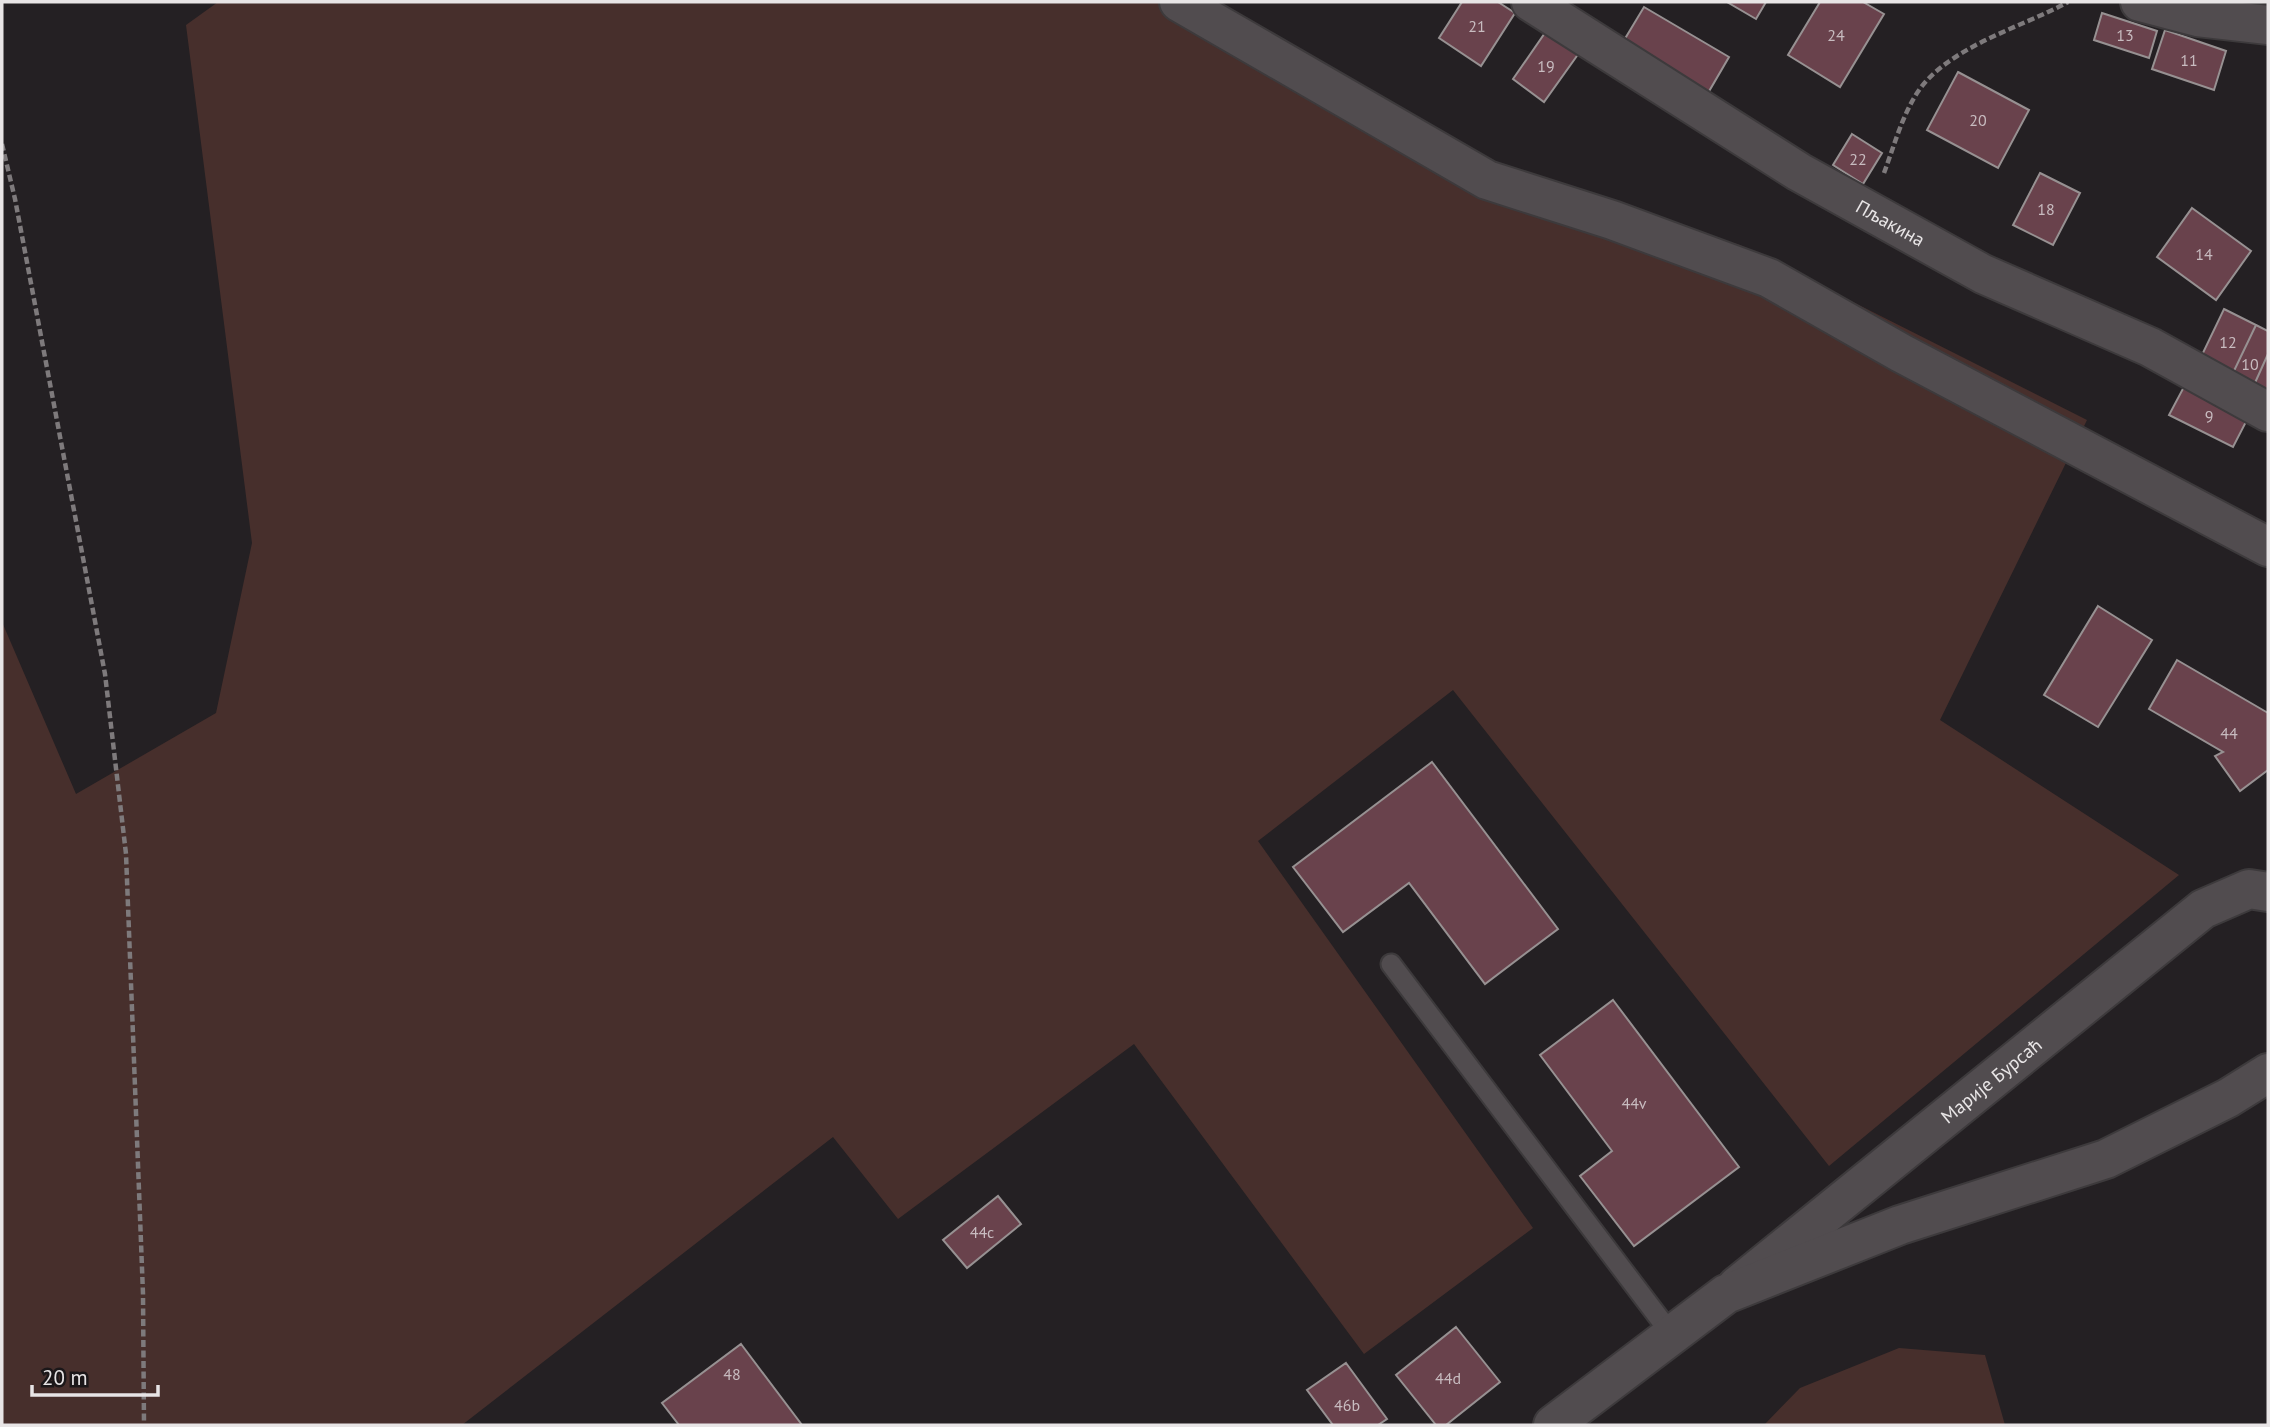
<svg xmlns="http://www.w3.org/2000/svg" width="2270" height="1427" viewBox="0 0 2270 1427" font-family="'PT Sans',sans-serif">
  <rect width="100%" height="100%" fill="#242023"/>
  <path fill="#472f2c" d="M218 2H1217L1453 160 1740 245 2087 420 1940 720 2179 875 1829 1166 1453 690 1258 841 1533 1228 1364 1354 1134 1044 898 1219 833 1137 462 1425H2V622L76 794 216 713 252 543 186 25Z
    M1899 1348 1985 1355 2005 1425H1764L1800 1388Z"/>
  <path fill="#69424c" stroke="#979192" stroke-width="2" d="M1462 2H1498L1515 13 1481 66 1439 38Z
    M1727 2H1766L1756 19Z
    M1820 2H1863L1884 14 1840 87 1788 55Z
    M1644 7 1729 57 1708 93 1623 42Z
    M2102 13 2157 31 2149 58 2094 40Z
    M1547 30 1579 53 1544 102 1513 79Z
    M2165 30 2226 51 2214 90 2152 69Z
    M1958 72 2029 110 1998 168 1927 130Z
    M1852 134 1882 153 1863 184 1833 165Z
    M2040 173 2080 193 2053 245 2013 225Z
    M2192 208 2251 251 2216 300 2157 257Z
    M2224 309 2256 325 2232 375 2200 359Z
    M2256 325 2268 331V354L2254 385 2232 375Z
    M2268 354V392L2254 385Z
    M2186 383 2249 416 2233 447 2169 415Z
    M2098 606 2152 640 2098 727 2044 695Z
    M2177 660 2268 713V770L2240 791 2215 756 2223 752 2149 709Z
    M1432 762 1558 929 1485 984 1409 883 1343 932 1293 867Z
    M1613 1000 1739 1167 1634 1246 1580 1176 1612 1151 1540 1055Z
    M998 1196 1021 1224 967 1268 943 1240Z
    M1456 1327 1500 1382 1446 1425H1436L1396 1375Z
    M741 1344 802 1425H679L662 1403Z
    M1346 1363 1387 1419 1378 1425H1333L1307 1390Z"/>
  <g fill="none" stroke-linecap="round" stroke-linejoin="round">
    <g stroke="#3d3a3c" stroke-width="23">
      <path id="service" d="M1391 964 1672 1335"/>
    </g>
    <g stroke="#3d3a3c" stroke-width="42">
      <g id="minor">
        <path d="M1179 2 1487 180 1612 220 1769 278 1901 353 2268 547"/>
        <path id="s1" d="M1531 2 1799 172 1983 274 2150 347 2268 412"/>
        <path d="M2140 2 2197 17 2268 25"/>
        <path id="s2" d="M1737 1286 2203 909 2249 889 2268 892"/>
      </g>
    </g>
    <g stroke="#3d3a3c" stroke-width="42">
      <path id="tertiary" d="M1553 1425 1726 1294 1900 1225 2106 1159 2228 1098 2268 1073"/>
    </g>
    <path stroke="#7e7a7c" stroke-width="4.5" stroke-dasharray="7 3.5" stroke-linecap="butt" d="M2 144 15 199 105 674 126 854 143 1294 144 1425
      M1884 173C1893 149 1901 120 1914 98 1942 48 2021 28 2068 2"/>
    <use href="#service" stroke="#514c4f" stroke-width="19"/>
    <use href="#minor" stroke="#514c4f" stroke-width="38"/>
    <use href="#tertiary" stroke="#514c4f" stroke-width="38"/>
  </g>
  <g text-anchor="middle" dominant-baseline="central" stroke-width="6" stroke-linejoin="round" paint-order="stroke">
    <g font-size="16" fill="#c8bcc0">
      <text x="1477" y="26">21</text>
      <text x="1836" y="35">24</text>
      <text x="2125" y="35">13</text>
      <text x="2189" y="60">11</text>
      <text x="1546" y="66">19</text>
      <text x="1978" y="120">20</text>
      <text x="1858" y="159">22</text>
      <text x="2046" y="209">18</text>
      <text x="2204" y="254">14</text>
      <text x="2228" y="342">12</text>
      <text x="2250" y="364">10</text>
      <text x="2209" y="416">9</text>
      <text x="2229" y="733">44</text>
      <text x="1634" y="1103">44v</text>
      <text x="982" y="1232">44c</text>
      <text x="732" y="1374">48</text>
      <text x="1448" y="1378">44d</text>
      <text x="1347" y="1405">46b</text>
    </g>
    <g font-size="19" fill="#e8e5e6" stroke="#1b1719">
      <text stroke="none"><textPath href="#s1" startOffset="422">Пљакина</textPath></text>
      <text stroke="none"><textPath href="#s2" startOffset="327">Марије Бурсаћ</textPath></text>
    </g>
  </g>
  <rect width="2270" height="1427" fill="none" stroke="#e8e5e6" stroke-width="7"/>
  <path d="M32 1385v10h126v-10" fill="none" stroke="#e8e5e6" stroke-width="3.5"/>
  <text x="42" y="1385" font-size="21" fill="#e8e5e6" stroke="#1b1719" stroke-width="5" paint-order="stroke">20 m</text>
</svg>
